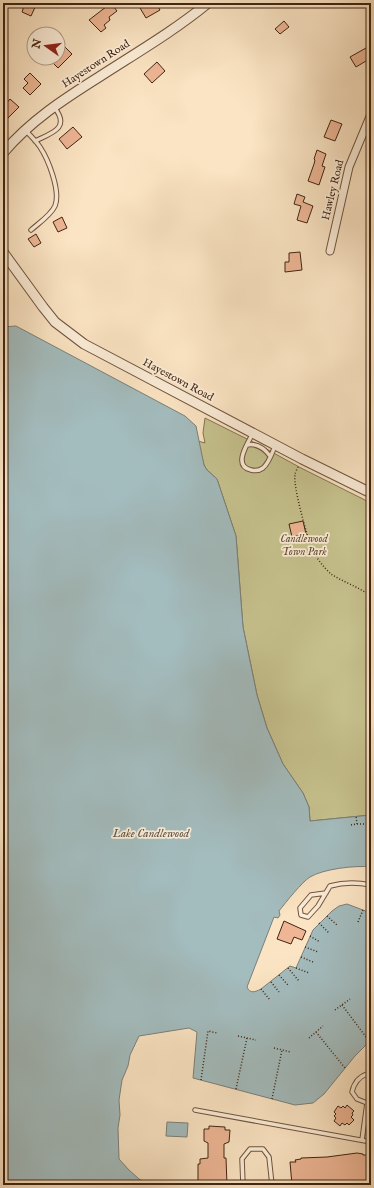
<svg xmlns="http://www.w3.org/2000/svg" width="374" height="1188" viewBox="0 0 374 1188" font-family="'IM FELL English',serif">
  <rect width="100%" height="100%" fill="#fbe4c3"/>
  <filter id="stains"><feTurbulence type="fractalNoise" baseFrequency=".005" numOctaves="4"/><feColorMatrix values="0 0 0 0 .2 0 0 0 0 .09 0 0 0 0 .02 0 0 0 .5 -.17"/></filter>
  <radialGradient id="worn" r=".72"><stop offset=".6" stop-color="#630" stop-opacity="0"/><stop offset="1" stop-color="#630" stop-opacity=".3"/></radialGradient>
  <path fill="#c6c28e" stroke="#837350" d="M205 418 259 445 301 468 365 500 371 505V815L310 821 309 807 303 793 283 764 267 728 257 695 243 627 236 536 217 479 207 470 204 465 198 441 205 443 203 433Z"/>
  <path fill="#a3bcbe" stroke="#7b7f79" d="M16 326 185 416 196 426 204 465 207 470 217 479 236 536 243 627 257 695 267 728 283 764 303 793 309 807 310 821 371 815V867C356 865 323 869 310 877 302 882 286 902 279 911L280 915 278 918 274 917 247 987C250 994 255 992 261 989L290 966 296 968 313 930 332 911 339 906 347 904 371 913V1040L355 1056 324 1094 313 1103 295 1105 193 1078 197 1032 189 1028 139 1036 130 1055 128 1066 122 1080 119 1100 120 1115 118 1128 119 1159 129 1170 139 1179 150 1185H3V327Z
    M167 1122 188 1123 187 1137 166 1136Z"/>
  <path fill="#eeb695" stroke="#402412" d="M25 3H37L31 16 22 12Z
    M111 3 117 11 109 17 110 20 104 25 106 28 101 32 89 20Z
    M137 3H156L160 10 146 18Z
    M284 21 289 27 280 34 275 29Z
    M64 46 72 54 58 68 48 58H58V52Z
    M366 48 371 58 356 67 350 57Z
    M157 62 165 71 152 83 144 74Z
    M30 73 41 84 30 95 23 88 28 83 24 79Z
    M10 99 19 107 8 118 3 113V107Z
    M331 120 342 124 335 141 324 137Z
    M73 127 82 137 67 149 59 139Z
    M317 150 326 154 322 166 325 167 319 185 308 181 314 164 315 160 314 159Z
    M297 194 305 197 303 202 313 206 307 223 297 220 301 206 294 204Z
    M62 217 67 228 58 232 53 222Z
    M36 234 41 243 34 247 28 239Z
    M300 252 302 270 285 272V262H289V253Z
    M303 521 306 534 292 537 289 524Z
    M284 921 306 931 302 940 294 937 291 944 277 939Z
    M347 1105 354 1111 352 1113 353 1115 351 1117 354 1120 349 1125 347 1123 345 1125 342 1123 340 1126 334 1121 336 1118 334 1116 336 1114 334 1112 338 1106 341 1108 343 1106 345 1108Z
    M209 1126 225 1127V1130H230L229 1142 224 1144V1158H226L227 1185H200V1181H198V1164H200V1159L208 1158V1143L204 1141V1129H209Z
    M357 1153 363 1154V1155H369L371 1181 331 1185H292L290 1162H296L295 1160 301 1159V1158L327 1157Z"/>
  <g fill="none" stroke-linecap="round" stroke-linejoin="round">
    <g stroke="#6f543e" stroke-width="5.5">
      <path id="service" d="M26 131C31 136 36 141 40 147 48 159 61 191 55 206 51 215 39 223 31 230
        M35 141C52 133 71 128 54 107
        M253 433C248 443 232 466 251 470 255 471 259 471 263 468 269 463 272 453 275 446
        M247 445C257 443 264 448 270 456
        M326 893 311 895 300 908 301 915 308 917 318 906 330 886C344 882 356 882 371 885
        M367 1103 357 1099 352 1092C354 1083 358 1077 367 1074L371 1076
        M195 1110 371 1142
        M362 1140 367 1103 371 1098
        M243 1185 242 1159 250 1149H263L269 1157 272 1185"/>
    </g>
    <g stroke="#6f543e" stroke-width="9">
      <path id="minor" d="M3 4V3
        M330 251 349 167 371 114"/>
    </g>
    <g stroke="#6f543e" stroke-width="11">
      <path id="tertiary" d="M3 153C30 121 64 99 99 77 136 53 174 31 208 3
        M3 252 43 307 55 322 84 344 302 459 371 493"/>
    </g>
    <path stroke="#402412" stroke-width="1.5" stroke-dasharray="1 2" stroke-linecap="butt" d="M298 467C297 469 295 473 295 475 293 487 307 535 311 547 315 556 323 567 331 574 343 582 359 587 371 596
      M357 824H367
      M351 825 357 824 356 816
      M327 916 337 925
      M358 922 363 910
      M319 923 329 933
      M370 927 371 922
      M310 936 320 942
      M305 947 318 952
      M301 957 313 962
      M288 968 299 981
      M296 968 309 973
      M279 975 288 985
      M271 982 279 992
      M261 989 270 1000
      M342 1005 369 1041
      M335 1010 350 999
      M316 1032 345 1068
      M238 1036 256 1040
      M309 1038 323 1026
      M274 1048 291 1052
      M201 1080 208 1031 217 1033
      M236 1089 247 1038
      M272 1099 282 1050"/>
    <use href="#service" stroke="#fcedd8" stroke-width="3.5"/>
    <use href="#minor" stroke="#fcedd8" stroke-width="7"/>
    <use href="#tertiary" stroke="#fcedd8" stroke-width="9"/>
  </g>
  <g text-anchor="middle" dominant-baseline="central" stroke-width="3.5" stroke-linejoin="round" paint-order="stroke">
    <g font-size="11" fill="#402412" stroke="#fcedd8">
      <text transform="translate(96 64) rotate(-33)">Hayestown Road</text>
      <text transform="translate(333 190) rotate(-76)">Hawley Road</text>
      <text transform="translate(178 380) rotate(28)">Hayestown Road</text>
    </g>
    <g font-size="11" font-style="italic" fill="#624c31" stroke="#fcedd8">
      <text x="304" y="539">Candlewood<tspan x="304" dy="13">Town Park</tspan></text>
    </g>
    <g font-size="12" font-style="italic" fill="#5e5246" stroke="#fcedd8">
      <text x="151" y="833">Lake Candlewood</text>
    </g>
  </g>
  <rect width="374" height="1188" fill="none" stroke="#fbe4c3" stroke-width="16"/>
  <rect x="4" y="4" width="366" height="1180" fill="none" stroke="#402412" stroke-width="2"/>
  <rect x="8" y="8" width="358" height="1172" fill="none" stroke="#402412"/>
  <g transform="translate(46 46) rotate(284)"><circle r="19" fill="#fcedd8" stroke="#b19d89"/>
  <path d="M0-3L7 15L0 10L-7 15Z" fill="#8f2418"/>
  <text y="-6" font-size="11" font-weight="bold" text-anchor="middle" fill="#402412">N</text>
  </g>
  <rect width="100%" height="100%" filter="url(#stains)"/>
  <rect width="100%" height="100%" fill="url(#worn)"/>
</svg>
